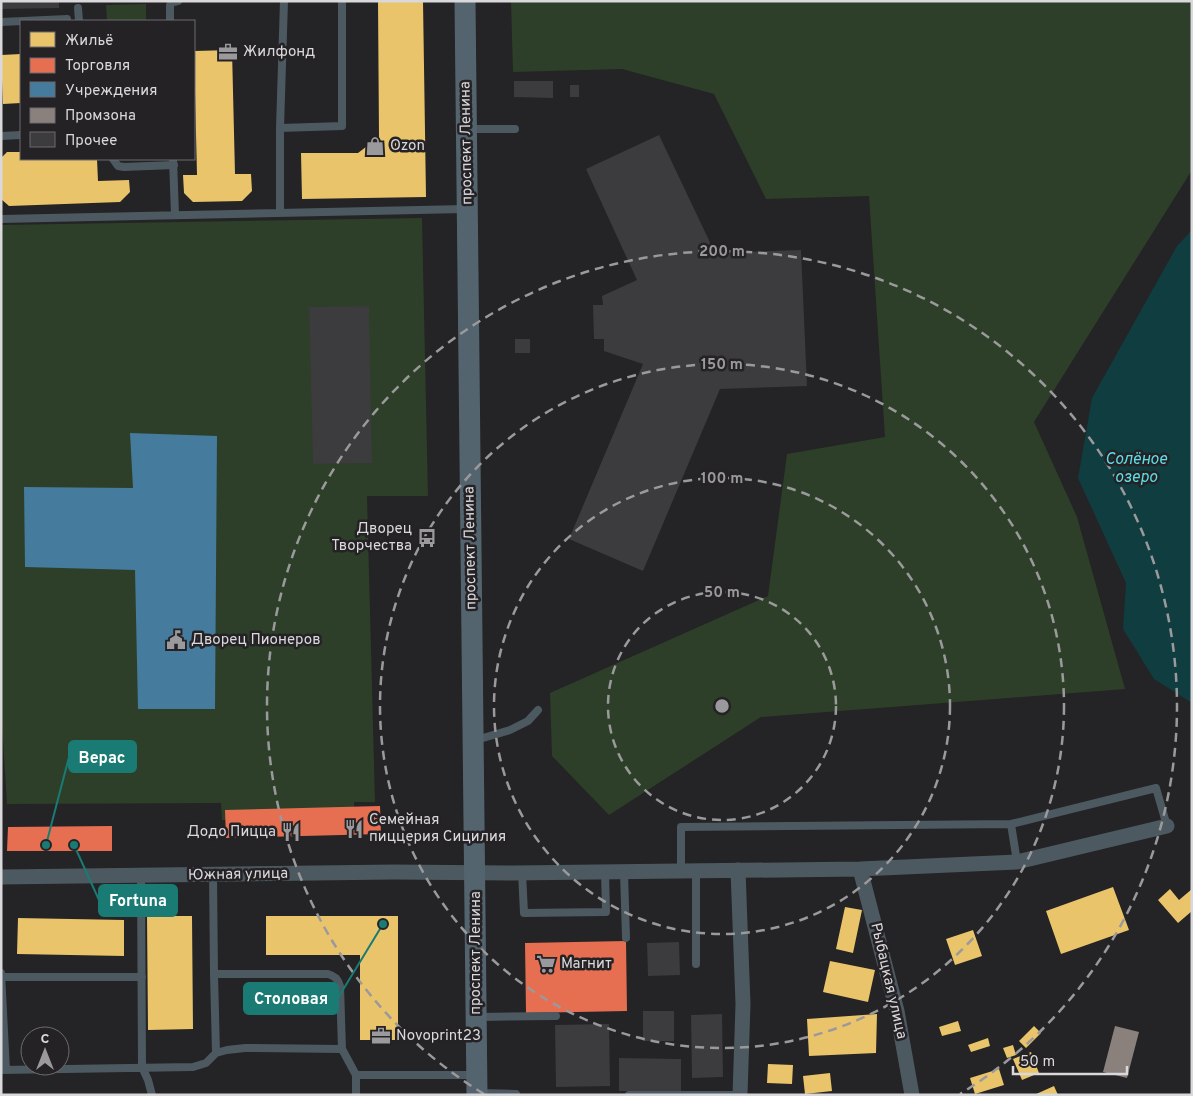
<svg xmlns="http://www.w3.org/2000/svg" width="1193" height="1096" viewBox="0 0 1193 1096" font-family="Overpass,sans-serif">
  <rect width="100%" height="100%" fill="#242325"/>
  <path fill="#2d3f28" d="M511 1H1192V170L1034 422 1077 517 1125 689 761 717 609 815 552 756 550 693 768 596 787 454 885 437 869 196 766 199 714 94 622 69 513 72Z
    M146 4V21H107L106 5Z
    M422 218 428 496H367L375 802H354V818L222 820 221 803 7 804 1 708V225Z"/>
  <path fill="#103d40" d="M1192 230V703L1154 679 1123 629 1126 583 1078 478 1092 398 1177 246Z"/>
  <path fill="#e9c46a" d="M378 1H423L426 197 302 199 301 153H358L379 137Z
    M232 50 235 174H251L252 191 242 201 193 202 184 193 183 175H197L194 51Z
    M21 54V103L3 104 1 55Z
    M7 152H21V159H97L98 181 129 180 130 192 120 202 9 206 1 199V158Z
    M1113 887 1129 930 1061 954 1046 911Z
    M1170 889 1179 900 1192 889V911L1178 923 1158 900Z
    M845 907 862 910 853 953 836 949Z
    M147 916H192L193 1029 148 1030Z
    M266 916H398V1040H360V955H266Z
    M18 918 124 920V956L17 954Z
    M973 930 982 956 955 965 946 939Z
    M830 961 875 970 868 1002 823 992Z
    M877 1014 876 1053 809 1056 807 1019Z
    M958 1021 961 1031 942 1036 939 1027Z
    M1034 1026 1041 1033 1026 1048 1019 1041Z
    M988 1038 990 1046 971 1052 968 1045Z
    M1013 1045 1016 1055 1007 1058 1003 1048Z
    M1031 1052 1039 1073 1022 1080 1013 1059Z
    M768 1064 793 1065 792 1084 767 1083Z
    M999 1069 1004 1085 975 1094 970 1078Z
    M830 1073 832 1091 805 1094 803 1076Z
    M1054 1086 1058 1095H1034Z"/>
  <path fill="#e76f51" d="M380 806 381 834 226 838 225 810Z
    M112 826V851H7L8 827Z
    M626 941 627 1011 526 1013 525 943Z"/>
  <path fill="#457b9d" d="M130 433 217 436 215 709H138L135 570 25 567 24 487 133 488Z"/>
  <path fill="#8a817c" d="M1115 1026 1139 1032 1127 1078 1103 1072Z"/>
  <path fill="#3c3b3d" d="M1 1H59V8L1 9Z
    M514 81H553V98L514 97Z
    M570 85H579V97H570Z
    M659 135 715 253 801 250 807 386 720 389 643 571 569 539 643 364 604 351V339H594L593 305H603L602 296 637 280 586 169Z
    M369 306 372 463 313 464 309 307Z
    M515 339H530V353H515Z
    M679 942 680 975 648 976 647 943Z
    M643 1011H674V1041H643Z
    M722 1014 723 1077 692 1078 691 1015Z
    M609 1024 610 1086 556 1087 555 1025Z
    M619 1058 681 1059V1091H619Z"/>
  <g fill="none" stroke-linecap="round" stroke-linejoin="round">
    <path stroke="#4c5961" stroke-width="8" d="M78 8 79 21
      M170 21V5L173 2 178 1
      M1 22 67 19
      M280 128 342 126V1
      M467 129H515
      M1 136 21 135
      M113 159 118 166 124 167 174 165
      M173 159 175 215
      M280 213V128L284 1
      M1 219 465 209
      M476 740 510 730 528 721 538 710
      M1011 824 1017 862
      M681 871V827L1011 824 1156 788 1167 826
      M696 871V964
      M624 872 626 938
      M522 873 524 913 606 912 605 872
      M213 875 214 974 216 1053
      M141 876 142 1067 148 1080 152 1095
      M1 973 6 1070
      M214 974H328C335 976 338 979 340 986L342 1049 356 1075V1095
      M1 977H142
      M478 1017 556 1016
      M1 1070 193 1067 206 1063 216 1053 227 1050 245 1048 342 1049
      M356 1075H474
      M479 1093 516 1094V1095
      M629 1095H740"/>
    <path stroke="#4c5961" stroke-width="15" d="M860 869 897 1011 912 1095
      M738 870 743 1004 740 1095
      M1 877 394 872 512 873 860 869 1017 862 1167 826"/>
    <path stroke="#54646f" stroke-width="21" d="M465 1 477 1095"/>
  </g>
  <g fill="none" stroke="#9a999b" stroke-width="2.5" stroke-dasharray="9 6">
    <circle cx="722" cy="706" r="114"/>
    <circle cx="722" cy="706" r="228"/>
    <circle cx="722" cy="706" r="342"/>
    <path d="M484 1094A455 455 0 1 1 960 1094"/>
  </g>
  <defs>
    <g id="office-bare" transform="scale(1.5)"><path d="M-6-3h4V-5.5h4V-3h4V5H-6ZM-1-4.5V-3h2v-1.5ZM-6 0V1H6V0Z" fill="#9a999b" stroke="#252226" stroke-width="2.5" paint-order="stroke"/></g>
    <g id="shop-bare" transform="scale(1.5)"><path d="M-5-2.5h2.3a2.7 3.5 0 0 1 5.4 0H5L5.5 6h-11ZM-1.5-2.5h3a1.5 2.3 0 0 0-3 0Z" fill="#9a999b" stroke="#252226" stroke-width="2.5" paint-order="stroke"/></g>
    <g id="bus-bare" transform="scale(1.5)"><path d="M-5-6H5V4H4V6H2V4H-2V6H-4V4H-5ZM-3.5-4V0h7V-4ZM-3.5 1.2v1.5H-2V1.2ZM2 1.2v1.5H3.5V1.2Z" fill="#9a999b" stroke="#252226" stroke-width="2.5" paint-order="stroke"/></g>
    <g id="civic-bare" transform="scale(1.5)"><path d="M-.6-6.5H3V-4.5H.6V-3L4-1V1h2V6H-6V1h2V-1L-.6-3ZM-1.2 2.5V6h2.4V2.5Z" fill="#9a999b" stroke="#252226" stroke-width="2.5" paint-order="stroke"/></g>
    <g id="restaurant-bare" transform="scale(1.5)"><path d="M-5-6h1v4h1v-4h1v4h1v-4h1v5L-1.5 .5V6h-2V.5L-5-1ZM5-6V6H3V1.5H1.5Q1.5-4 5-6Z" fill="#9a999b" stroke="#252226" stroke-width="2.5" paint-order="stroke"/></g>
    <g id="supermarket-bare" transform="scale(1.5)"><path d="M-6-5.5h2.5l.6 2H6L4.5 2H-2.5L-4.4-4H-6ZM-1.5 3.2a1.3 1.3 0 1 0 .1 0ZM3 3.2a1.3 1.3 0 1 0 .1 0Z" fill="#9a999b" stroke="#252226" stroke-width="2.5" paint-order="stroke"/></g>
  </defs>
  <g fill-rule="evenodd">
    <use href="#office-bare" x="228" y="52"/>
    <use href="#shop-bare" x="375" y="146"/>
    <use href="#bus-bare" x="427" y="538"/>
    <use href="#civic-bare" x="176" y="640"/>
    <use href="#restaurant-bare" x="354" y="829"/>
    <use href="#restaurant-bare" x="291" y="832"/>
    <use href="#supermarket-bare" x="546" y="964"/>
    <use href="#office-bare" x="381" y="1036"/>
  </g>
  <g text-anchor="middle" dominant-baseline="central" stroke-width="5" stroke-linejoin="round" paint-order="stroke">
    <g font-size="15" fill="#d9d8da" stroke="#252226" text-anchor="start">
      <text x="243" y="52">Жилфонд</text>
      <text x="390" y="146">Ozon</text>
      <text x="412" y="529" text-anchor="end">Дворец<tspan x="412" dy="17">Творчества</tspan></text>
      <text x="191" y="640">Дворец Пионеров</text>
      <text x="369" y="820">Семейная<tspan x="369" dy="17">пиццерия Сицилия</tspan></text>
      <text x="276" y="832" text-anchor="end">Додо Пицца</text>
      <text x="561" y="964">Магнит</text>
      <text x="396" y="1036">Novoprint23</text>
    </g>
    <g font-size="15" fill="#d9d8da" stroke="#252226">
      <text transform="translate(467 143) rotate(-91)">проспект Ленина</text>
      <text transform="translate(471 548) rotate(-91)">проспект Ленина</text>
      <text transform="translate(238 875) rotate(-1)">Южная улица</text>
      <text transform="translate(476 953) rotate(-90)">проспект Ленина</text>
      <text transform="translate(888 981) rotate(77)">Рыбацкая улица</text>
    </g>
    <g font-size="16" font-style="italic" fill="#5ae0e6" stroke="#252226">
      <text x="1136" y="460">Солёное<tspan x="1136" dy="18">озеро</tspan></text>
    </g>
  </g>
  <circle cx="722" cy="706" r="8" fill="#9a999b" stroke="#252226" stroke-width="2.5"/>
  <g font-size="15" text-anchor="middle" font-weight="bold" fill="#9a999b" stroke="#252226" stroke-width="5" stroke-linejoin="round" paint-order="stroke">
    <text x="722" y="256">200 m</text>
    <text x="722" y="369">150 m</text>
    <text x="722" y="483">100 m</text>
    <text x="722" y="597">50 m</text>
  </g>
  <path fill="none" stroke="#197b73" stroke-width="2" d="M46 845L69 757M74 845L99 900M383 924L338 998"/>
  <g fill="#197b73" stroke="#252226" stroke-width="2">
    <circle cx="46" cy="845" r="5"/>
    <circle cx="74" cy="845" r="5"/>
    <circle cx="383" cy="924" r="5"/>
  </g>
  <g fill="#197b73" stroke="#197b73" stroke-width="2">
    <rect x="69" y="741" width="67" height="31" rx="5"/>
    <rect x="99" y="885" width="78" height="31" rx="5"/>
    <rect x="244" y="983" width="94" height="31" rx="5"/>
  </g>
  <g font-size="16" text-anchor="middle" font-weight="bold" fill="#fff">
    <text x="102" y="763">Верас</text>
    <text x="138" y="906">Fortuna</text>
    <text x="291" y="1004">Столовая</text>
  </g>
  <rect width="1193" height="1096" fill="none" stroke="#d9d8da" stroke-width="5"/>
  <rect x="20" y="20" width="175" height="140" fill="#252226" stroke="#6d6b6e"/>
  <rect x="30" y="32" width="25" height="15" fill="#e9c46a" stroke="#6d6b6e"/>
  <text x="65" y="45" font-size="15" fill="#d9d8da">Жильё</text>
  <rect x="30" y="58" width="25" height="15" fill="#e76f51" stroke="#6d6b6e"/>
  <text x="65" y="70" font-size="15" fill="#d9d8da">Торговля</text>
  <rect x="30" y="82" width="25" height="15" fill="#457b9d" stroke="#6d6b6e"/>
  <text x="65" y="95" font-size="15" fill="#d9d8da">Учреждения</text>
  <rect x="30" y="108" width="25" height="15" fill="#8a817c" stroke="#6d6b6e"/>
  <text x="65" y="120" font-size="15" fill="#d9d8da">Промзона</text>
  <rect x="30" y="132" width="25" height="15" fill="#3c3b3d" stroke="#6d6b6e"/>
  <text x="65" y="145" font-size="15" fill="#d9d8da">Прочее</text>
  <g transform="translate(45 1051)"><circle r="24" fill="#252226" stroke="#6d6b6e"/>
  <path d="M0-4L9 19L0 12L-9 19Z" fill="#9a999b"/>
  <text y="-8" font-size="14" font-weight="bold" text-anchor="middle" fill="#d9d8da">С</text>
  </g>
  <path d="M1013 1066v8h114v-8" fill="none" stroke="#d9d8da" stroke-width="2.5"/>
  <text x="1020" y="1066" font-size="15" fill="#d9d8da" stroke="#252226" stroke-width="4" paint-order="stroke">50 m</text>
</svg>
